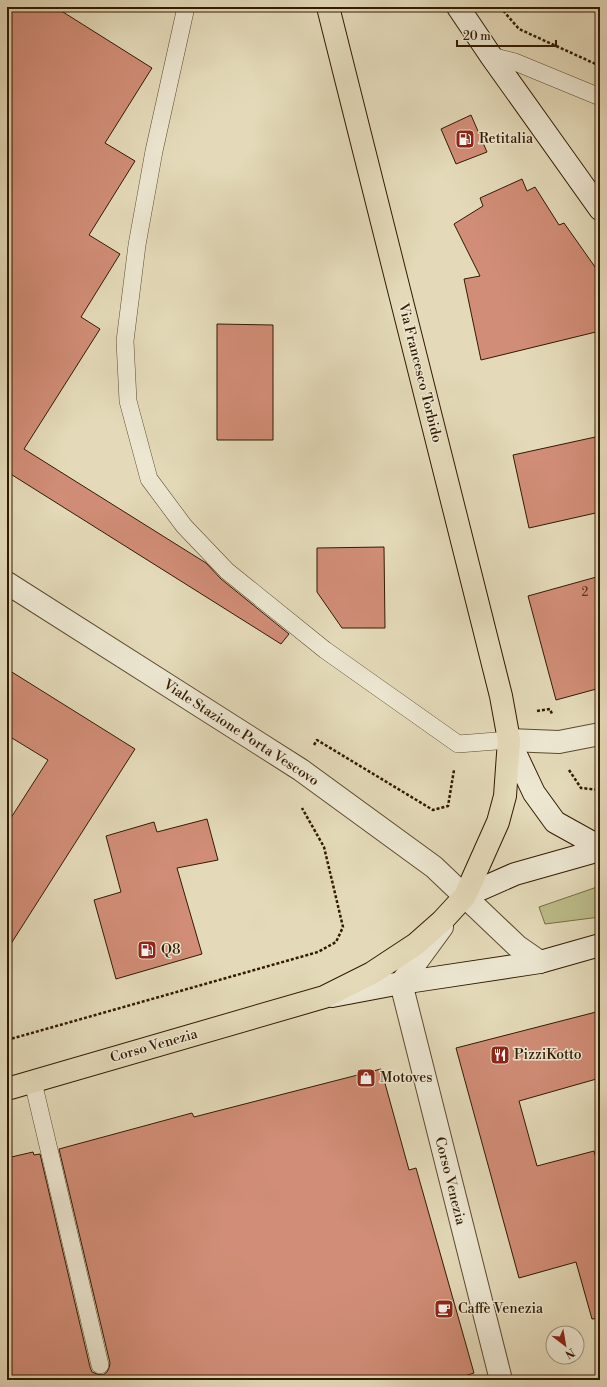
<svg xmlns="http://www.w3.org/2000/svg" width="607" height="1387" viewBox="0 0 607 1387" font-family="'Libre Bodoni',serif">
  <rect width="100%" height="100%" fill="#e4dab9"/>
  <filter id="stains"><feTurbulence type="fractalNoise" baseFrequency=".005" numOctaves="4"/><feColorMatrix values="0 0 0 0 .2 0 0 0 0 .09 0 0 0 0 .02 0 0 0 .5 -.17"/></filter>
  <radialGradient id="worn" r=".72"><stop offset=".6" stop-color="#630" stop-opacity="0"/><stop offset="1" stop-color="#630" stop-opacity=".3"/></radialGradient>
  <path fill="#bcbd8a" stroke="#776c46" d="M600 886V917L545 924 539 907Z"/>
  <path fill="#d18d77" stroke="#321a01" d="M7 7H55L152 68 105 143 135 161 89 235 120 254 81 317 100 329 24 449 206 563 221 579 289 634 281 644 9 473 7 476Z
    M471 115 487 152 456 164 441 129Z
    M522 179 527 191 535 187 559 225 564 223 600 274V331L481 360 464 279 480 276 454 224 483 206 480 198Z
    M217 324 273 325V440H217Z
    M600 436V512L529 528 513 455Z
    M384 547 385 628H342L317 592V548Z
    M600 576V688L556 700 528 596Z
    M7 669 135 749 7 950V824L48 760 7 735Z
    M207 819 218 860 177 868 202 954 116 979 94 900 121 892 106 836 154 822 157 832Z
    M600 1011V1078L519 1101 537 1166 594 1151 600 1172V1318L592 1319 576 1262 519 1278 456 1048Z
    M381 1069 409 1170 416 1168 474 1373 452 1380H7V1158L33 1152 34 1155 40 1154 90 1367 92 1372 97 1374 103 1375 107 1372 109 1368 110 1363 59 1149 192 1113 194 1117Z"/>
  <g fill="none" stroke-linecap="round" stroke-linejoin="round">
    <g stroke="#5e4a2f" stroke-width="18">
      <path id="service" d="M186 7 154 151 137 245 125 341 128 401 149 479 184 526 227 571 325 650 458 744 509 740
        M491 56 515 62 600 97
        M33 1082 100 1365"/>
    </g>
    <g stroke="#5e4a2f" stroke-width="24">
      <path id="minor" d="M7 583 301 770 434 867 517 946 540 962
        M442 927 401 983 501 1380"/>
    </g>
    <g stroke="#5e4a2f" stroke-width="24">
      <path id="tertiary" d="M509 740 559 742 600 734"/>
    </g>
    <g stroke="#321a01" stroke-width="24">
      <path id="secondary" d="M458 7 491 56 600 209
        M509 740 534 793 555 822 600 847
        M465 896 515 874 600 850
        M332 996 401 983 540 962 600 945"/>
    </g>
    <g stroke="#321a01" stroke-width="24">
      <path id="primary" d="M7 1089 324 997 372 973 416 944 442 921 465 896 498 822 505 796 509 740 501 696 328 7"/>
    </g>
    <path stroke="#321a01" stroke-width="2.5" stroke-dasharray="3 2" stroke-linecap="butt" d="M500 7 519 29 600 66
      M537 711 550 709 552 714
      M314 745 317 740 433 810 448 806 454 770
      M569 770 581 788 600 790
      M7 1040 318 952 336 942 343 927 324 847 302 808"/>
    <use href="#service" stroke="#ede7d2" stroke-width="17"/>
    <use href="#minor" stroke="#ede7d2" stroke-width="22"/>
    <use href="#tertiary" stroke="#ede7d2" stroke-width="22"/>
    <use href="#secondary" stroke="#ede7d2" stroke-width="22"/>
    <use href="#primary" stroke="#e4dab9" stroke-width="22"/>
  </g>
  <defs>
    <g id="fuel-square" transform="scale(1)"><rect x="-9" y="-9" width="18" height="18" rx="4" fill="#8f2418" stroke="#ede7d2"/><path d="M-5.5-6h7V0h2V4h1.3V-2.5L3-4.5l.8-.8L6-3V5H2.5V1h-1V6h-7ZM-4.2-4.7v3.2H.2V-4.7Z" fill="#fff"/></g>
    <g id="restaurant-square" transform="scale(1)"><rect x="-9" y="-9" width="18" height="18" rx="4" fill="#8f2418" stroke="#ede7d2"/><path d="M-5-6h1v4h1v-4h1v4h1v-4h1v5L-1.5 .5V6h-2V.5L-5-1ZM5-6V6H3V1.5H1.5Q1.5-4 5-6Z" fill="#fff"/></g>
    <g id="shop-square" transform="scale(1)"><rect x="-9" y="-9" width="18" height="18" rx="4" fill="#8f2418" stroke="#ede7d2"/><path d="M-5-2.5h2.3a2.7 3.5 0 0 1 5.4 0H5L5.5 6h-11ZM-1.5-2.5h3a1.5 2.3 0 0 0-3 0Z" fill="#fff"/></g>
    <g id="cafe-square" transform="scale(1)"><rect x="-9" y="-9" width="18" height="18" rx="4" fill="#8f2418" stroke="#ede7d2"/><path d="M-5.5-4.5H6V0H3Q3 3.5 0 3.5H-2.5Q-5.5 3.5-5.5 0ZM3-3.2v2h1.7v-2ZM-6 4.5H4V6H-6Z" fill="#fff"/></g>
  </defs>
  <g fill-rule="evenodd">
    <use href="#fuel-square" x="465" y="139"/>
    <use href="#fuel-square" x="147" y="950"/>
    <use href="#restaurant-square" x="500" y="1055"/>
    <use href="#shop-square" x="366" y="1078"/>
    <use href="#cafe-square" x="444" y="1309"/>
  </g>
  <g text-anchor="middle" dominant-baseline="central" stroke-width="3" stroke-linejoin="round" paint-order="stroke">
    <g font-size="12" fill="#5a371e">
      <text x="585" y="592">2</text>
    </g>
    <g font-size="14" fill="#321a01" stroke="#ede7d2" text-anchor="start">
      <text x="479" y="139">Retitalia</text>
      <text x="161" y="950">Q8</text>
      <text x="514" y="1055">PizziKotto</text>
      <text x="380" y="1078">Motoves</text>
      <text x="458" y="1309">Caffè Venezia</text>
    </g>
    <g font-size="14" fill="#321a01" stroke="#ede7d2">
      <text transform="translate(420 373) rotate(76)">Via Francesco Torbido</text>
      <text transform="translate(241 733) rotate(33)">Viale Stazione Porta Vescovo</text>
      <text transform="translate(154 1046) rotate(-16)">Corso Venezia</text>
      <text transform="translate(450 1181) rotate(76)">Corso Venezia</text>
    </g>
  </g>
  <rect width="607" height="1387" fill="none" stroke="#e4dab9" stroke-width="24"/>
  <rect x="8" y="8" width="591" height="1371" fill="none" stroke="#321a01" stroke-width="2"/>
  <rect x="12" y="12" width="583" height="1363" fill="none" stroke="#321a01"/>
  <g transform="translate(565 1345) rotate(149)"><circle r="19" fill="#ede7d2" stroke="#a2957e"/>
  <path d="M0-3L7 15L0 10L-7 15Z" fill="#8f2418"/>
  <text y="-6" font-size="11" font-weight="bold" text-anchor="middle" fill="#321a01">N</text>
  </g>
  <path d="M457 40v6h99v-6" fill="none" stroke="#321a01" stroke-width="2"/>
  <text x="463" y="40" font-size="12" fill="#321a01" stroke="#ede7d2" stroke-width="3" paint-order="stroke">20 m</text>
  <rect width="100%" height="100%" filter="url(#stains)"/>
  <rect width="100%" height="100%" fill="url(#worn)"/>
</svg>
